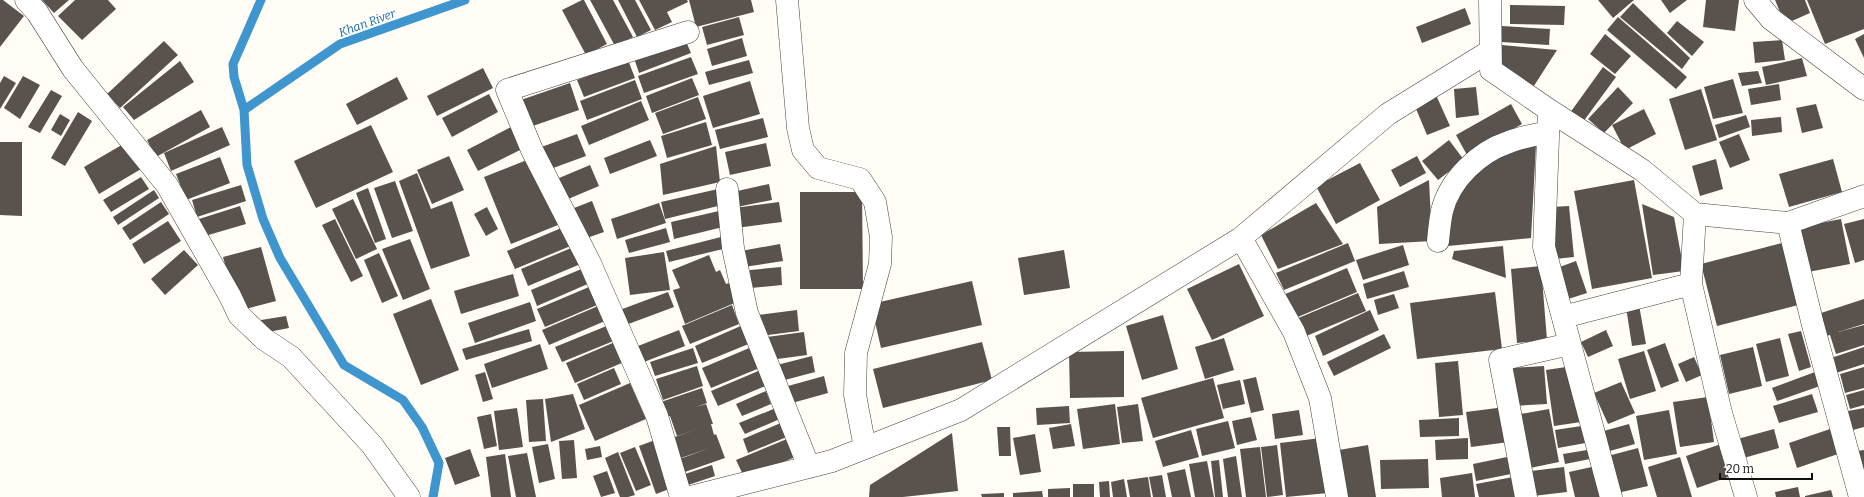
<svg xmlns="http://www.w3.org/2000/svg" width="1864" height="497" viewBox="0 0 1864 497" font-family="Bitter,serif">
  <rect width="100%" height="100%" fill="#fffdf5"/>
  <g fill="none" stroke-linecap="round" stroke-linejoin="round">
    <path stroke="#3f96cf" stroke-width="9" d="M261 0 233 64 234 77 244 110 247 165 263 219 280 258 344 365 403 400 422 427 439 463 433 497
      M244 110 340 44 465 0"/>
  </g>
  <path fill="#5a524d" d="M0 0H3L24 16 0 47Z
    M42 0H69L54 13Z
    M75 0H108L116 9 82 40 58 16Z
    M582 0H584L607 44 586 55 562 10Z
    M590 0H613L633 37 615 46Z
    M618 0H635L651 30 637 37Z
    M639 0H687L688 2 667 12 672 22 655 30Z
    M689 0H751L754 12 696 27Z
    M1598 0H1634L1613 18Z
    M1661 0H1687L1670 13Z
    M1706 0H1739L1735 31 1703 27Z
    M1775 0H1805L1810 13 1785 24Z
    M1807 0H1864V29L1825 44Z
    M1633 3 1690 58 1682 69 1620 17Z
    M1510 5 1565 6 1564 25 1510 24Z
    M1465 8 1471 24 1422 43 1416 27Z
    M739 17 744 35 707 45 702 27Z
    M1618 17 1687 77 1676 89 1607 30Z
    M1677 21 1704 42 1692 56 1667 33Z
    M1502 26 1550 29 1549 45 1501 42Z
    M1605 34 1631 56 1615 74 1590 54Z
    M1864 34V58L1855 39Z
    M742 38 747 56 712 66 707 49Z
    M685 39 691 53 639 73 634 58Z
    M1782 40 1785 60 1755 63 1753 42Z
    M164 41 178 55 120 108 107 94Z
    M1502 45 1557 50 1530 92 1502 66Z
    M691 57 698 74 644 93 638 76Z
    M1802 58 1807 76 1766 85 1762 67Z
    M628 60 635 78 584 97 577 80Z
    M749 60 753 73 709 85 705 72Z
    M180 61 194 82 134 120 123 107Z
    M1603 67 1616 77 1580 126 1567 117Z
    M483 68 493 88 437 116 427 96Z
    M1758 71 1762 83 1742 86 1738 73Z
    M4 76 16 83 0 109V83Z
    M23 76 40 85 20 119 4 108Z
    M397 77 408 99 357 125 346 104Z
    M692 78 699 95 652 113 646 96Z
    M1733 79 1743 113 1713 119 1704 87Z
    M635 80 642 99 587 120 580 101Z
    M750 81 760 114 713 128 703 96Z
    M570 83 579 110 527 128 518 101Z
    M1779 84 1781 100 1751 105 1748 89Z
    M1476 87 1479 115 1456 118 1454 89Z
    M1618 87 1633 103 1604 133 1588 119Z
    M1701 89 1717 140 1685 150 1669 99Z
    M51 90 62 96 40 133 28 127Z
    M489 94 498 112 452 137 442 118Z
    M1436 95 1450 126 1427 135 1414 104Z
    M698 97 706 119 663 134 655 113Z
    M641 101 649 120 589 145 581 126Z
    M1511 104 1522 124 1467 155 1456 135Z
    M1816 104 1823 128 1802 133 1796 108Z
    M1644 109 1656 134 1625 150 1612 125Z
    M201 110 210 127 156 157 147 140Z
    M78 112 92 121 65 166 51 158Z
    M60 114 70 120 61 136 51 130Z
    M1746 115 1750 127 1719 138 1715 125Z
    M1781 117 1782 132 1752 136 1751 120Z
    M763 118 768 137 720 149 715 130Z
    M706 122 712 145 667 158 661 136Z
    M371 125 393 172 316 208 294 161Z
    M222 127 230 145 171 171 164 153Z
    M511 127 522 149 478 171 467 150Z
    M577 134 586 156 545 171 536 149Z
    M1739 134 1750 160 1730 168 1719 142Z
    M650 140 657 156 610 174 604 158Z
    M1449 140 1464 160 1438 180 1422 161Z
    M0 142H22V216L0 215Z
    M125 143 141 169 99 194 84 167Z
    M766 143 771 166 730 175 725 152Z
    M1536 145 1531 238 1448 246V221L1457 189 1501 152Z
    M716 146 720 182 663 195 660 164Z
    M449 156 464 190 432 204 417 170Z
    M1417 156 1426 173 1400 187 1391 170Z
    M220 157 230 183 186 200 176 174Z
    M532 158 558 225 511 244 484 177Z
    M1716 159 1723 189 1700 196 1692 166Z
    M1833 159 1842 192 1789 207 1779 174Z
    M1360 163 1380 200 1336 224 1316 186Z
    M590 165 599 186 561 202 552 181Z
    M417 173 431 209 452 201 470 256 431 269 399 181Z
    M141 177 149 189 111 212 103 200Z
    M1429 180 1432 241 1379 244 1377 207Z
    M1634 180 1652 278 1592 289 1574 191Z
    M395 181 413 231 392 238 374 188Z
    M769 184 772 200 737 207 733 192Z
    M241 185 246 201 197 217 192 200Z
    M368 188 386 239 375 243 356 193Z
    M718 189 722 205 665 219 661 202Z
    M154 190 159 198 118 225 113 217Z
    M800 192H862L863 289H800Z
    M353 199 377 249 356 259 332 209Z
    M592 201 604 232 581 240 569 210Z
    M161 202 169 214 130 240 122 228Z
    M779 202 782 222 736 228 734 208Z
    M659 203 666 223 617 239 611 219Z
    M1316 203 1343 244 1278 269 1261 235Z
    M1642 204 1674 217 1684 271 1653 275Z
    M240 206 246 224 205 236 199 219Z
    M1569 206 1574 257 1555 259 1551 207Z
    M487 207 498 229 486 236 474 214Z
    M719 211 723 227 674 239 671 222Z
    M335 219 363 276 351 282 322 225Z
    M1841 219 1850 264 1808 272 1800 227Z
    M1864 219V260L1855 263 1844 224Z
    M168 221 181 241 144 264 132 244Z
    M566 226 573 245 515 269 507 251Z
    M666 228 670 242 629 253 625 240Z
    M721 237 723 249 669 262 666 251Z
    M410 239 430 289 403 300 382 249Z
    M1786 242 1802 304 1717 326 1701 264Z
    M1348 243 1355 261 1284 290 1276 273Z
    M780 244 783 261 744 267 741 251Z
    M1403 245 1409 265 1363 280 1356 260Z
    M576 246 583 263 528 286 521 269Z
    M1503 246 1506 278 1452 259 1454 251Z
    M261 247 276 301 238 311 223 257Z
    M184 250 198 265 165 295 151 279Z
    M1064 250 1070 288 1024 295 1018 258Z
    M664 252 670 290 630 295 625 258Z
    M379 253 398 296 382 303 364 260Z
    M709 255 716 272 720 270 726 284 729 283 737 302 685 324 673 290 680 288 672 270Z
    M1576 261 1587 293 1565 300 1554 269Z
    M1239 264 1264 316 1212 340 1187 289Z
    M1541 266 1547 340 1517 343 1511 269Z
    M781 267 782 285 751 288 750 270Z
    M584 268 590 283 537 306 531 290Z
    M1347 268 1357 292 1293 319 1283 295Z
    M1404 271 1409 287 1367 299 1363 284Z
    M513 274 519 296 461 314 454 291Z
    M972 281 982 325 881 348 871 304Z
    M589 287 597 305 545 327 537 309Z
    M668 292 674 307 623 326 617 311Z
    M1495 292 1502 349 1417 359 1410 303Z
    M1358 293 1366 311 1304 337 1296 319Z
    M1394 294 1399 308 1378 315 1374 300Z
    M431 299 459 370 421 385 393 314Z
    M1864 299V324L1838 332 1864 325V345L1836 354 1830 335 1826 336 1818 314Z
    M530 302 536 321 475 343 468 323Z
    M732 305 739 324 690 344 682 326Z
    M1639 305 1646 344 1632 346 1626 307Z
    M598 306 605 321 549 345 542 330Z
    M797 310 799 331 759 336 757 315Z
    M1370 310 1379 330 1323 356 1315 336Z
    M1163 315 1178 369 1142 380 1126 326Z
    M286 316 289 328 263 333 261 320Z
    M609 325 616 340 562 362 555 347Z
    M743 325 751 343 702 363 695 346Z
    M529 329 532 341 466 360 462 349Z
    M679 330 685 346 644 362 638 346Z
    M1606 330 1613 346 1588 357 1581 342Z
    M1801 331 1811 367 1799 371 1788 334Z
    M804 332 807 355 770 360 767 337Z
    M1384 334 1391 348 1334 376 1327 362Z
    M1224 338 1234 370 1205 379 1195 347Z
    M1780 338 1789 376 1766 382 1756 344Z
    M615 342 624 362 575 383 566 363Z
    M982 342 992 380 883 408 873 369Z
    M1665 343 1679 381 1661 388 1647 350Z
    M540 344 548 369 492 388 484 364Z
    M754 346 762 367 711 388 702 368Z
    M1753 347 1762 386 1729 394 1720 355Z
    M1864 347V364L1836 373 1831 358Z
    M693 348 698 363 655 376 650 362Z
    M1124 351V397L1070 398 1069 352Z
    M1644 351 1656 391 1630 399 1618 359Z
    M812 356 815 372 781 381 777 365Z
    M1694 357 1702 375 1686 382 1678 364Z
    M1458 361 1463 415 1439 417 1435 363Z
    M697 366 703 386 663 400 656 379Z
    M1544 366 1547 404 1513 406 1511 368Z
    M1573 366 1581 422 1554 426 1546 370Z
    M1864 367V388L1845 393 1840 374Z
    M614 368 621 384 584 400 577 384Z
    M763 369 770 384 718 406 711 391Z
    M485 372 493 399 483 402 475 375Z
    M1815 372 1820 386 1777 401 1772 388Z
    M824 376 828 393 792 403 788 386Z
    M1256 377 1264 410 1251 413 1243 380Z
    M1213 378 1224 418 1153 438 1141 398Z
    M1240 380 1245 404 1223 409 1217 385Z
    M1621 382 1635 413 1608 424 1594 393Z
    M630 383 646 419 595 441 579 405Z
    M702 388 707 403 696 407 706 404 713 424H711L714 435 716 434 725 458 679 474 674 461 710 448 675 460 669 439 698 429 677 436 670 416 663 418 658 403Z
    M1864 390V405L1850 409 1846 395Z
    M766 391 771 404 742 416 736 404Z
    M573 394 585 429 551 442 545 399Z
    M1812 394 1818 412 1779 423 1773 406Z
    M1708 397 1714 442 1680 447 1673 402Z
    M543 399 546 441 529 442 526 400Z
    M1115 404 1120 444 1083 449 1077 409Z
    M1138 404 1143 441 1122 443 1117 407Z
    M1069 406 1070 423 1037 425 1036 408Z
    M1505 407 1509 442 1471 447 1466 412Z
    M517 408 523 447 499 450 494 411Z
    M776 408 780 419 745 434 739 423Z
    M1864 408V427L1853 430 1848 411Z
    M1549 409 1559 462 1525 469 1515 415Z
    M1299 410 1303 435 1275 439 1272 414Z
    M1669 410 1677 454 1644 460 1636 416Z
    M491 414 497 446 484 449 477 417Z
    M1251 417 1257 440 1237 445 1232 421Z
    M1459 418V436L1420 437 1419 420Z
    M1228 421 1235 448 1202 456 1196 429Z
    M783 422 789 436 748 453 743 439Z
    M1071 424 1075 446 1053 449 1049 428Z
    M1629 424 1635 444 1606 452 1600 432Z
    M1588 425 1591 442 1558 448 1555 430Z
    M997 427H1010L1011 456H999Z
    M1774 429 1779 448 1740 459 1734 440Z
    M1830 429 1838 454 1797 468 1789 443Z
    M1191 430 1199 457 1163 467 1155 441Z
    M952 433 958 491 903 497H869L870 485Z
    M1035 434 1041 472 1020 475 1013 438Z
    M1321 438 1328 493 1286 497 1280 443Z
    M1468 438V459L1436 460 1435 440Z
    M787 439 795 457 745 479 736 460Z
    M574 440 577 478 562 479 559 441Z
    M655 440 672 488 656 494 639 446Z
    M1724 443 1734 475 1697 488 1686 456Z
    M548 444 555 479 539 483 532 447Z
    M1277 445 1283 495 1267 497 1261 447Z
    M1368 445 1376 497H1341L1333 451Z
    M600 446 602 457 587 460 585 449Z
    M635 447 651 485 636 491 620 453Z
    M1260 447 1266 497H1246L1240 449Z
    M1638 448 1648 486 1613 494 1604 457Z
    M470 449 480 476 455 485 445 458Z
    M1593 449 1595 458 1565 464 1563 454Z
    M1864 450V473L1857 451Z
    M618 452 635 495 628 497H620L605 458Z
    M527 453 536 497H516L508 456Z
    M505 454 511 497H491L486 457Z
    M1236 456 1242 497H1228L1223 459Z
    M1507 457 1511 474 1476 481 1473 464Z
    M1680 457 1692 497H1657L1648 467Z
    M1428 459 1429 488 1381 489 1380 460Z
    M1219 460 1223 497H1215L1211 461Z
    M1207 461 1214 497H1195L1189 464Z
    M712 465 715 476 682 487 679 476Z
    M1596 466 1604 497H1575L1569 472Z
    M1564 467 1567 492 1533 496 1531 471Z
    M1185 469 1191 497H1172L1167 473Z
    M607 471 615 493 601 497 593 476Z
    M1472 473 1475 497H1442L1440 478Z
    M1162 475 1166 497H1153L1149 477Z
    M1148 477 1151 497H1130L1127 480Z
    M1513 477 1516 497H1479L1476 484Z
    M1124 479 1127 497H1113L1111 482Z
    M1109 481 1110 497H1100L1099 482Z
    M1073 484H1094V497H1073Z
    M1798 487 1800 497H1776L1775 492Z
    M1070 488V497H1048V489Z
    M1831 490 1833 497H1805V496Z
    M1042 491 1043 497H1013V493Z
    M1004 493V497H982L981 494Z"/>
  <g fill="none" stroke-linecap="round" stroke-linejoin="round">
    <g stroke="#444" stroke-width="23">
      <path id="street" d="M26 0 37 12 73 69 167 185 230 296 239 315 264 339 291 357 372 445 409 497
        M787 0 798 128 803 150 818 168 860 179 875 202 881 237 880 264 856 353 855 395 865 448
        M1490 0 1491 70 1549 110 1544 247 1611 497
        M1755 0 1771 19 1864 89
        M1549 110 1642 170 1695 214 1788 223 1813 325 1860 497
        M727 189 733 248 747 313 809 467
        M1695 214 1691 284 1721 413 1746 497
        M1788 223 1864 196
        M1241 238 1294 332 1320 398 1337 497
        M1438 241C1439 231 1440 220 1442 211 1450 179 1479 152 1509 142 1521 137 1535 135 1548 132
        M1563 317 1691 284
        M681 497 657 416 589 261 532 150 507 90 688 32
        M691 497 832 461 961 410 1241 238 1388 114 1490 51
        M1526 497 1500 360 1570 344"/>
    </g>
    <use href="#street" stroke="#fff" stroke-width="22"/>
  </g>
  <g text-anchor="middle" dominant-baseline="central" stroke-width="4" stroke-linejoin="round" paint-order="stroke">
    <g font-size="12" font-style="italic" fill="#1768a6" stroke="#fff">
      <text transform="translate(367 23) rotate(-20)">Khan River</text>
    </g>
  </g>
  <path d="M1720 473v6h92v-6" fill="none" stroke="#111111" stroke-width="2"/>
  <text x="1726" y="473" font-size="12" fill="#111111" stroke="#ffffff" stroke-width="3" paint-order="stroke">20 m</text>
</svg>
